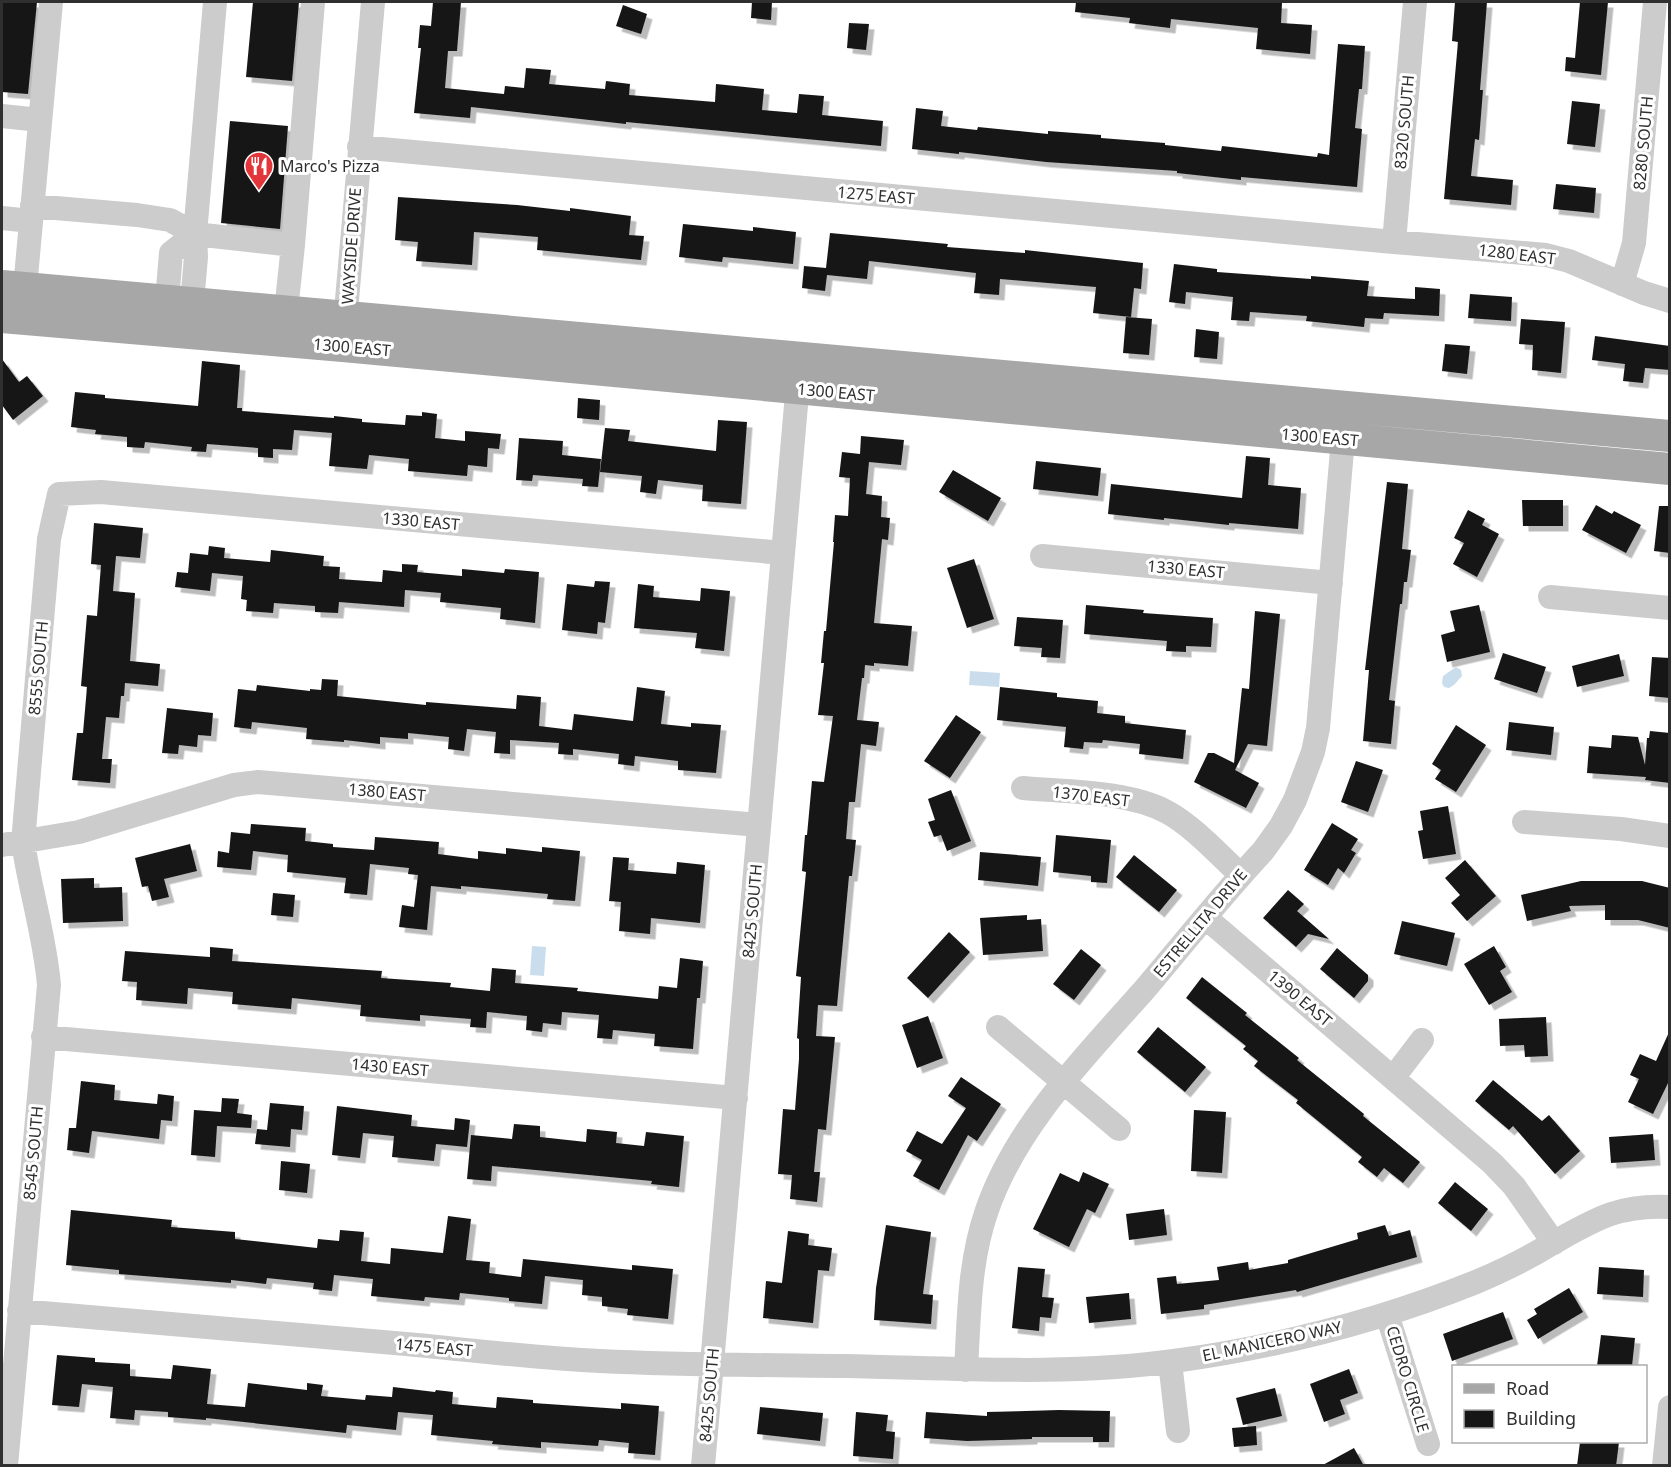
<svg xmlns="http://www.w3.org/2000/svg" width="1671" height="1467" viewBox="0 0 1671 1467" font-family="'Noto Sans',sans-serif">
  <defs>
    <filter id="shadow"><feDropShadow dx="5.5" dy="5.5" stdDeviation="0" flood-color="#0004"/></filter>
  </defs>
  <rect width="100%" height="100%" fill="#fff"/>
  <path fill="#caddec" d="M1456 667 1461 670 1462 676 1454 685 1449 688 1444 687 1442 683 1443 676Z
    M970 671 1000 673 999 687 969 685Z
    M532 946 546 947 544 976 530 975Z"/>
  <path fill="#161616" filter="url(#shadow)" d="M2 2H37L28 94 2 92Z
    M253 2H299L292 81 246 77Z
    M433 2H461L457 51H448L445 88 504 94 505 86 524 88 526 68 551 70 549 84 605 89 606 81 630 84 629 95 715 102 716 84 764 89 762 110 797 113 799 94 824 96 822 115 883 121 881 146 626 122V124L471 107 470 118 414 113 421 48H418L420 25 431 26Z
    M752 2H772L771 20 751 18Z
    M1076 2H1254L1282 3 1281 23 1312 25 1310 54 1256 49 1258 28 1171 19 1170 28 1129 23 1130 18 1075 12Z
    M1455 2H1487L1480 90H1483L1479 140 1475 139 1471 176 1513 180 1511 205 1444 199 1458 42 1452 41Z
    M1580 2H1608L1601 75 1565 71 1566 57 1575 58Z
    M623 5 647 14 641 34 616 26Z
    M849 23 869 24 866 50 847 48Z
    M1338 44 1365 46 1362 89H1359L1355 128 1362 129 1357 187 1241 177V180L1177 173V171L1046 162 959 152V154L912 149 916 108 943 111 941 126 977 130 978 127 1048 134V131L1101 135V138L1165 143V145L1221 151 1222 146 1317 157 1318 153 1329 155Z
    M1572 101 1600 104 1595 147 1567 144Z
    M230 121 288 126 280 229 221 223Z
    M1556 184 1596 188 1594 213 1553 209Z
    M398 197 517 205 570 211V208L631 216 629 235 644 236 641 260 537 250 538 237 474 232 472 265 416 261 418 242 395 240Z
    M683 224 753 231V227L796 232 793 264 723 257 722 262 679 257Z
    M830 233 948 244 947 247 1025 253V250L1143 263 1141 289 1134 288 1131 317 1093 313 1096 287 1000 279 999 295 974 293 976 273 869 261 867 279 827 275 825 291 802 288 804 266 826 268Z
    M1174 264 1217 269V272L1311 279V276L1369 281 1367 296 1415 299V287L1440 289 1439 316 1384 313 1383 319 1365 318 1364 327 1306 321 1307 316 1250 312 1249 321 1231 320 1233 297 1186 292 1185 304 1169 302Z
    M1470 294 1512 297 1511 321 1468 318Z
    M1126 317 1152 319 1149 355 1123 353Z
    M1521 319 1565 322 1561 373 1532 370 1533 345 1519 344Z
    M1196 329 1219 332 1217 359 1194 357Z
    M1595 336 1670 346V370L1645 368 1643 383 1623 381 1625 364 1592 360Z
    M1445 344 1470 346 1467 374 1442 371Z
    M2 359 19 382 27 376 43 396 13 420 2 405Z
    M202 361 240 365 237 408H242V411L334 418V416L362 419V422L405 425 406 415 422 416V412L437 414 435 438 465 441V431L501 434 499 449 488 448 487 467 468 465 467 476 408 471 409 459 369 455 367 469 329 466 332 433 294 430 292 450 273 449V458L258 457V448L207 444 206 452 191 451 192 447 145 442 144 448 127 447V437L95 434 96 430 71 427 75 392 105 395V398L198 406Z
    M578 398 600 400 599 420 577 418Z
    M718 420 747 422 741 504 702 501 703 485 658 480 656 494 640 492 642 476 600 472 605 428 630 430 628 441 716 451Z
    M861 436 904 440 901 465 869 462 866 494 882 496 881 517 890 518 888 540 882 539 874 623 912 626 908 666 874 663V666L865 665 864 678H862L857 720 879 722 876 746 861 744 855 802H849L846 839 856 840 852 876H849L837 1006 818 1005 816 1036 835 1037 826 1130 818 1129 814 1172H820L817 1202 790 1199 792 1175 778 1174 783 1109 795 1110 799 1059V1039L797 1038 801 977 796 976 806 872 802 871 805 835H807L812 781 824 782 833 716 818 715 824 663H821L824 631H826L834 542H833L835 515 848 516 850 478 839 477 842 452 860 454Z
    M519 438 563 441 562 455 601 459 598 487 582 486 583 479 533 475 532 481 516 480Z
    M1246 456 1270 458 1268 485 1301 488 1298 529 1229 523V525L1164 518V520L1108 514 1111 484 1242 498Z
    M1036 461 1101 468 1098 496 1033 489Z
    M953 470 1001 498 988 521 939 492Z
    M1387 482 1408 484 1402 549 1411 550 1407 582H1404L1402 604H1400L1389 700 1395 701 1391 744 1363 741 1369 670H1365Z
    M1522 500H1563V526H1523Z
    M1596 505 1612 514 1614 511 1641 525 1626 553 1582 530Z
    M1659 506H1670V553L1654 551Z
    M1468 510 1485 519 1482 525 1499 534 1477 577 1453 564 1464 543 1454 538Z
    M94 523 143 528 140 558 116 556 113 591 135 593 130 661 160 664 158 686 125 683 124 696H121L119 718 106 717 102 759H112L110 783 72 780 77 733H83L87 687 81 686 87 615 97 616 101 565 91 564Z
    M209 546 225 548 224 558 270 562 271 550 324 556 323 566 340 567 339 579 382 582 383 570 402 572V564L418 565 417 572 462 576V569L504 573 505 569 539 572 535 623 500 619 501 608 440 602 441 593 405 590 404 607 339 602 338 613 315 612V606L274 603 273 613 246 611 247 600 241 599 243 576 212 573 210 591 175 587 177 572 188 573 190 553 208 555Z
    M974 559 994 619 967 628 947 568Z
    M595 581 610 582 605 623 598 622 597 634 562 630 567 584 594 587Z
    M638 584 654 586 653 597 700 601 701 588 730 591 724 651 695 648 697 633 634 628Z
    M1086 605 1144 610 1143 613 1213 618 1211 647 1186 646V652L1166 651 1167 641 1084 634Z
    M1479 605 1490 652 1447 662 1441 635 1455 631 1450 611Z
    M1255 611 1280 614 1267 746 1248 744 1235 770 1259 783 1246 808 1194 782 1208 753H1214L1234 763 1242 688 1249 689Z
    M1017 617 1063 620 1060 658 1041 657 1042 648 1014 646Z
    M1503 653 1546 667 1537 693 1494 679Z
    M1619 654 1624 676 1577 687 1572 666Z
    M1652 657 1670 658V698L1649 696Z
    M322 679 338 680 337 696 426 705V702L516 709 517 695 541 697 539 726 572 730 574 714 633 721 637 687 665 691 661 724 691 727V723L721 725 716 773 678 770V761L635 756 634 766 618 764 619 754 573 749V755L558 754 559 743 510 740V754L494 753 496 732 467 729 464 751 448 749 449 737 408 733V739L380 737V744L344 740V742L306 739 307 728 252 722 251 729 234 727 238 689 256 691 257 685 310 691V689L321 690Z
    M1000 687 1057 693V697L1098 701 1097 713 1125 716V723L1186 730 1183 759 1139 754 1140 744 1103 740 1102 743 1084 742 1083 749 1064 747 1066 727 997 720Z
    M167 708 213 713 211 736 198 735 197 747 179 745 178 754 162 753Z
    M956 715 981 732 950 778 924 761Z
    M1509 722 1554 727 1551 755 1506 750Z
    M1456 725 1486 745 1456 792 1435 779 1441 770 1432 764Z
    M1650 731 1670 733V783L1645 780 1646 777 1587 773 1589 746 1611 748 1612 735 1638 737 1645 765 1647 738H1649Z
    M1356 761 1383 770 1368 812 1341 802Z
    M951 790 971 841 947 851 941 835 934 837 928 822 935 820 928 799Z
    M1448 806 1456 854 1423 859 1418 831 1423 830 1420 811Z
    M1332 823 1358 839 1351 850 1356 853 1344 873 1338 868 1328 885 1304 870Z
    M251 824 306 828 305 841 333 844V847L374 850 375 837 439 842 438 854 478 859V851L506 854V848L542 852V847L580 851 575 901 547 899 548 894 461 886V889L431 886 427 930 399 927 402 905 414 907 418 875 408 874 409 868 370 864 367 895 344 893 346 878 287 872 288 855 253 851 251 870 217 867 218 851 229 853 231 832 250 834Z
    M1056 835 1111 840 1107 883 1091 882V876L1053 872Z
    M190 844 197 871 164 879 169 897 152 901 148 886 142 887 135 858Z
    M980 852 1041 857 1038 886 978 880Z
    M1134 855 1177 890 1159 912 1116 877Z
    M613 857 629 858 628 870 676 874 677 862 705 865 700 923 651 918 650 934 619 931 621 902 609 901Z
    M1465 860 1496 896 1467 921 1451 903 1460 895 1445 878Z
    M94 878V888L122 887 123 921 63 923 61 879Z
    M1581 881H1642L1670 888V928L1638 920H1605V905L1569 906 1571 911 1527 921 1521 895Z
    M1288 890 1304 904 1297 911 1329 939 1308 934 1296 947 1263 918Z
    M273 893 295 895 293 917 271 915Z
    M1027 915V920L1041 919 1043 951 983 955 980 918Z
    M1402 921 1455 933 1447 966 1394 954Z
    M949 932 970 952 928 998 907 978Z
    M1494 946 1506 967 1500 971 1512 992 1489 1005 1464 964Z
    M210 947 233 949 232 961 382 971 381 978 451 983 450 987 490 991 492 968 516 970 515 983 578 988 577 991 658 999 659 986 677 988 680 958 703 961 700 998H697L693 1049 654 1046 655 1034 613 1030 612 1039 597 1038 599 1015 562 1012 561 1025 543 1023 542 1032 526 1030 527 1016 487 1012 486 1028 470 1027 471 1019 420 1015V1021L360 1016 361 1005 292 998 291 1009 232 1004 233 992 188 988 187 1004 136 1000 137 982 122 981 125 951 210 957Z
    M1337 948 1368 975V981L1354 998 1320 969Z
    M1081 949 1101 965 1074 1000 1053 984Z
    M1202 977 1247 1013 1245 1015 1299 1058 1297 1060 1364 1114 1363 1116 1420 1162 1403 1183 1384 1168 1377 1177 1358 1162 1362 1157 1296 1103 1298 1100 1254 1066 1258 1061 1243 1049 1246 1046 1186 998Z
    M928 1016 943 1058 917 1068 902 1025Z
    M1546 1017 1548 1056 1525 1057 1524 1045 1500 1046 1499 1019Z
    M1158 1027 1206 1067 1185 1092 1137 1052Z
    M1670 1030V1079L1653 1114 1628 1102 1639 1079 1630 1075 1640 1054 1656 1061Z
    M961 1077 1001 1104 977 1141 968 1135 939 1190 913 1176 922 1160 906 1151 917 1131 942 1144 966 1108 948 1096Z
    M1493 1080 1542 1121 1549 1115 1580 1151 1555 1174 1513 1126 1509 1130 1475 1101Z
    M81 1081 115 1085 114 1100 157 1104 158 1094 174 1096 172 1121 161 1120 159 1139 92 1131 89 1153 67 1150 69 1128H76Z
    M222 1098 239 1099 237 1113 252 1115 251 1128 217 1126 215 1157 191 1155 194 1110 221 1112Z
    M270 1103 304 1106 302 1130 291 1129 290 1147 255 1144 257 1129 267 1130Z
    M337 1106 412 1115 411 1126 454 1130 455 1118 470 1120 467 1147 436 1144 434 1161 392 1157 394 1136 363 1133 360 1158 332 1155Z
    M1194 1110 1226 1112 1222 1173 1191 1171Z
    M514 1124 540 1126V1137L586 1142 587 1129 617 1132 616 1143 644 1146 646 1132 684 1136 679 1187 651 1184 652 1181 492 1166 491 1181 467 1179 471 1135 512 1139Z
    M1653 1134 1655 1160 1611 1163 1609 1137Z
    M281 1161 310 1164 307 1193 279 1190Z
    M1083 1172 1109 1184 1095 1213 1087 1209 1069 1247 1033 1229 1060 1173 1079 1182Z
    M1455 1182 1488 1209 1471 1231 1438 1203Z
    M1164 1209 1167 1235 1129 1240 1126 1214Z
    M71 1210 172 1220 171 1227 235 1232V1239L317 1248 318 1239 339 1241 340 1230 364 1232 361 1261 390 1264 391 1248 443 1253 448 1216 471 1219 466 1260 490 1262 489 1273 521 1277 523 1259 632 1270V1265L673 1269 668 1319 627 1315 628 1309 602 1306V1297L582 1295 583 1280 545 1276 542 1304 509 1301V1298L460 1293 459 1300 425 1297 424 1301 371 1296 373 1279 334 1275 332 1291 313 1289 314 1283 267 1278 266 1284 231 1280V1283L119 1274V1270L66 1265Z
    M886 1225 931 1232 923 1294 933 1295 931 1324 874 1320 876 1288Z
    M1385 1225 1389 1236 1410 1230 1417 1257 1297 1292 1296 1290 1204 1305V1309L1161 1314 1157 1278 1176 1276 1177 1284 1219 1280 1217 1267 1248 1262 1249 1270 1288 1263V1260L1358 1239 1357 1233Z
    M788 1231 809 1234 808 1245 832 1248 829 1271 818 1270 813 1323 763 1318 766 1281 782 1283Z
    M1018 1267 1045 1269 1042 1297 1054 1298 1051 1318 1040 1317 1039 1331 1012 1328Z
    M1599 1267 1644 1270 1643 1297 1597 1294Z
    M1569 1288 1583 1312 1538 1339 1527 1320 1537 1314 1534 1309Z
    M1129 1293 1131 1319 1089 1323 1086 1297Z
    M1503 1312 1513 1339 1452 1361 1443 1334Z
    M1601 1335 1635 1338 1632 1366H1597Z
    M57 1355 95 1358V1362L130 1364V1376L171 1379 173 1365 211 1369 207 1404 245 1407 248 1383 307 1390V1383L323 1385 321 1396 365 1400 366 1395 392 1397 393 1387 435 1392 436 1390 453 1392 452 1404 496 1408 497 1397 533 1400V1403L621 1409V1403L659 1406 655 1455 628 1453 629 1443 599 1440 598 1446 541 1442V1448L492 1444 493 1441 431 1435 433 1415 398 1412 396 1430 347 1425 346 1433 206 1418V1420L168 1417V1412L135 1410 134 1420 110 1418 113 1387 82 1384 79 1407 52 1405Z
    M1349 1369 1358 1393 1340 1400 1345 1414 1324 1422 1310 1384Z
    M1275 1388 1282 1416 1243 1425 1236 1398Z
    M760 1407 823 1413 820 1441 757 1434Z
    M1059 1410 1110 1411 1109 1442H1093V1437H1032V1439L967 1441 924 1438 926 1412 987 1416V1412Z
    M856 1412 888 1415 886 1431 895 1432 893 1459 853 1456Z
    M1256 1426 1257 1445 1234 1447 1232 1428Z
    M1580 1442H1619L1616 1466H1577Z
    M1354 1448 1364 1466H1321Z"/>
  <g fill="none" stroke-linecap="round" stroke-linejoin="round">
    <path stroke="#ccc" stroke-width="24" d="M2 116 40 120
      M359 147 1394 242 1546 255 1569 261 1644 293 1670 301
      M32 206 137 215 170 220 195 234 293 245 286 311
      M2 218 31 221
      M195 234 215 2
      M1394 242 1415 2
      M293 245 313 2
      M1622 284 1634 243 1655 2
      M25 288 51 2
      M167 301 171 253 195 234 196 257 192 303
      M344 334 373 2
      M1042 556 1331 583
      M1550 597 1670 608
      M1023 788C1067 792 1128 791 1167 812 1193 826 1219 855 1241 875
      M1524 822 1621 829 1670 836
      M2 845 79 832 234 785 258 782 759 825
      M1206 918 1492 1163 1514 1186 1554 1243
      M998 1027 1119 1129
      M43 1037 736 1098
      M1393 1078 1422 1040
      M19 1311C148 1322 277 1333 406 1344 471 1350 535 1358 600 1361 681 1365 763 1365 845 1366 954 1368 1065 1376 1174 1361 1277 1347 1379 1321 1476 1282 1502 1271 1527 1259 1551 1244 1594 1220 1618 1204 1670 1207
      M1387 1314 1428 1444
      M1170 1362 1178 1431
      M966 1370C969 1317 969 1263 986 1213 1015 1126 1086 1056 1145 989 1184 943 1222 895 1263 851L1281 826 1295 800 1313 752 1318 728 1343 439
      M6 1466 49 985C45 937 30 890 23 842L49 539 59 494 101 492 783 553
      M703 1466 799 371
      M1664 1466 1670 1407"/>
    <path stroke="#a7a7a7" stroke-width="32" d="M2 286 1670 436
      M2 317 343 346 1670 469"/>
  </g>
  <defs>
    <g id="restaurant-pin" transform="scale(1.5)"><path d="M0 17L-7.5 6A9.5 9.5 0 1 1 7.5 6Z" fill="#e2363b" stroke="#fff"/><path d="M-5-6h1v4h1v-4h1v4h1v-4h1v5L-1.5 .5V6h-2V.5L-5-1ZM5-6V6H3V1.5H1.5Q1.5-4 5-6Z" fill="#fff"/></g>
  </defs>
  <g fill-rule="evenodd">
    <use href="#restaurant-pin" x="259" y="166"/>
  </g>
  <g text-anchor="middle" dominant-baseline="central" stroke-width="6" stroke-linejoin="round" paint-order="stroke">
    <g font-size="16" fill="#2f2f2f" stroke="#fff">
      <text transform="translate(1404 122) rotate(-85)">8320 SOUTH</text>
      <text transform="translate(1643 143) rotate(-85)">8280 SOUTH</text>
      <text transform="translate(876 195) rotate(5)">1275 EAST</text>
      <text transform="translate(351 246) rotate(-86)">WAYSIDE DRIVE</text>
      <text transform="translate(1517 254) rotate(7)">1280 EAST</text>
      <text transform="translate(352 347) rotate(5)">1300 EAST</text>
      <text transform="translate(836 392) rotate(5)">1300 EAST</text>
      <text transform="translate(1320 437) rotate(5)">1300 EAST</text>
      <text transform="translate(421 521) rotate(5)">1330 EAST</text>
      <text transform="translate(1186 569) rotate(5)">1330 EAST</text>
      <text transform="translate(38 668) rotate(-85)">8555 SOUTH</text>
      <text transform="translate(387 792) rotate(5)">1380 EAST</text>
      <text transform="translate(1091 796) rotate(7)">1370 EAST</text>
      <text transform="translate(752 911) rotate(-85)">8425 SOUTH</text>
      <text transform="translate(1200 923) rotate(-50)">ESTRELLITA DRIVE</text>
      <text transform="translate(1300 998) rotate(40)">1390 EAST</text>
      <text transform="translate(390 1067) rotate(5)">1430 EAST</text>
      <text transform="translate(33 1153) rotate(-85)">8545 SOUTH</text>
      <text transform="translate(1272 1341) rotate(-12)">EL MANICERO WAY</text>
      <text transform="translate(434 1347) rotate(5)">1475 EAST</text>
      <text transform="translate(1408 1379) rotate(73)">CEDRO CIRCLE</text>
      <text transform="translate(709 1395) rotate(-85)">8425 SOUTH</text>
    </g>
    <g font-size="16" fill="#2f2f2f" stroke="#fff" text-anchor="start">
      <text x="280" y="166">Marco's Pizza</text>
    </g>
  </g>
  <rect width="1671" height="1467" fill="none" stroke="#2f2f2f" stroke-width="6"/>
  <rect x="1452" y="1365" width="195" height="78" fill="#ffffff" stroke="#acacac" stroke-width="1.5"/>
  <rect x="1464" y="1384" width="30" height="9" fill="#a7a7a7" stroke="#acacac" stroke-width="1.5"/>
  <text x="1506" y="1395" font-size="18" fill="#2f2f2f">Road</text>
  <rect x="1464" y="1410" width="30" height="18" fill="#161616" stroke="#acacac" stroke-width="1.5"/>
  <text x="1506" y="1425" font-size="18" fill="#2f2f2f">Building</text>
</svg>
